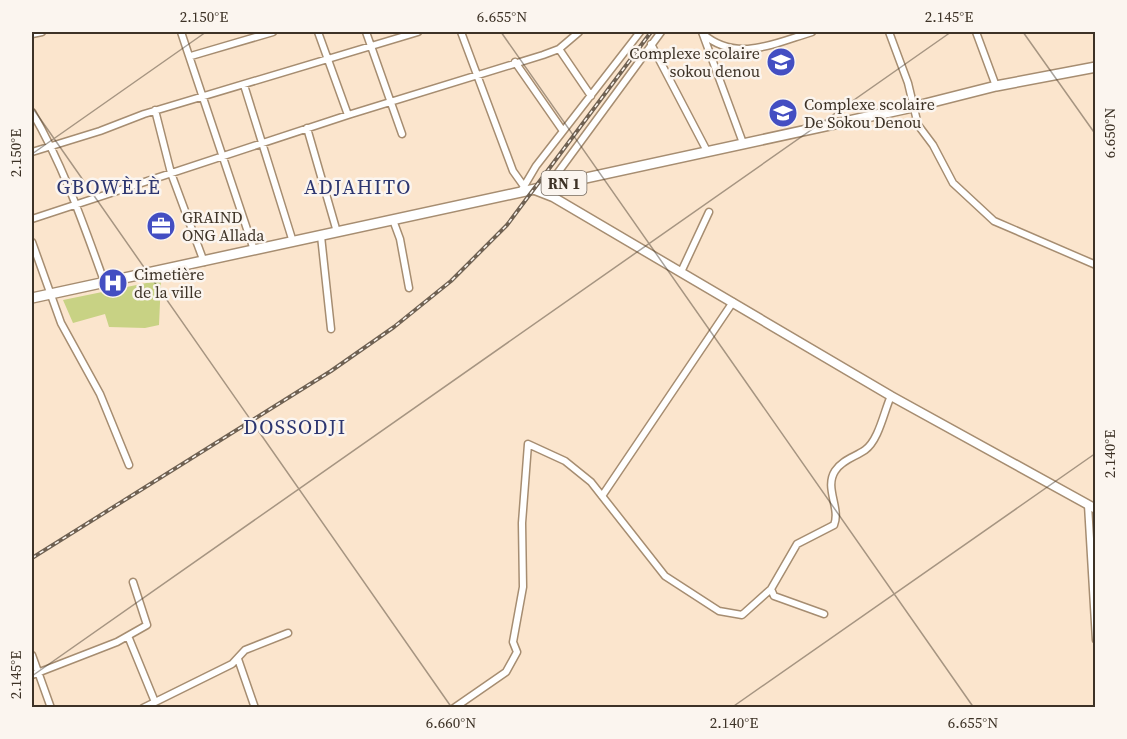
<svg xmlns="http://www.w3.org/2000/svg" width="1127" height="739" viewBox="0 0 1127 739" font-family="'Source Serif 4',serif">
  <rect width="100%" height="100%" fill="#fbe5cd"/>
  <path fill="#c8d284" d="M161 280 159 325 145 328 109 327 105 314 73 323 63 300Z"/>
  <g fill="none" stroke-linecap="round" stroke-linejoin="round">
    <g stroke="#a68d71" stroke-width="9">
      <path id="street" d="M181 32 254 250
        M318 32 348 115
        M366 32 402 134
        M461 32 513 171 523 185
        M702 32 743 143
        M889 32 908 83 918 125 933 145 953 183 994 221 1096 265
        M976 32 996 86
        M32 34 42 32
        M703 34C737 63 775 43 812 32
        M651 44 707 151
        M559 49 591 96
        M191 56 273 32
        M515 62 563 131
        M244 85 293 242
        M155 110 171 173 204 262
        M32 112C63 165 83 223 104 281
        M307 128 337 232
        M32 152 100 131 144 114 418 32
        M548 186 661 32
        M520 193 536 166 640 32
        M32 219 348 115 543 55 559 49 579 32
        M393 220 400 239 409 288
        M321 236 331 329
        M32 242 61 323 100 394 129 465
        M681 272 709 212
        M602 496 733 302
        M1088 505 1096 640
        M824 614 774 596 771 589 797 544 834 525C841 508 824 488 835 471 842 460 855 457 865 450 879 440 884 411 891 396
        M128 636 155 702
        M32 655 51 708
        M238 659 255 708
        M32 675 117 642 147 625 133 582
        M143 708 232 664 245 650 288 633
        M454 708 506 672 517 652 513 642 523 587 522 523 528 444 565 461 591 482 665 576 719 611 742 615 771 589"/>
    </g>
    <g stroke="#a68d71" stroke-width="11">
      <path id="secondary" d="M535 190 553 197 891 396 1096 509"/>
    </g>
    <g stroke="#a68d71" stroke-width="12">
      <path id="primary" d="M32 298 913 107 996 86 1096 67"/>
    </g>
    <use href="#street" stroke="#fff" stroke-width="6"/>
    <use href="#secondary" stroke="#fff" stroke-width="8"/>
    <use href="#primary" stroke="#fff" stroke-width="9"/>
    <g stroke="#6f6152" stroke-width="4">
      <path id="rail" d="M32 558 331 371 394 327 451 281 507 225 651 32"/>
    </g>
    <use href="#rail" stroke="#fbf5ef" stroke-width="1.5" stroke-dasharray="4.5" stroke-linecap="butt"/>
  </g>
  <path fill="none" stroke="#3d3226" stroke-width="1.5" stroke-opacity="0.45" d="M501 32 974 708M1023 32 1096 135M32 107 452 708M32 154 206 32M32 676 951 32M731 708 1096 453"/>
  <defs>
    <g id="school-disc" transform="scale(1.5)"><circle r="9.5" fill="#434ec2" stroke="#fbf5ef"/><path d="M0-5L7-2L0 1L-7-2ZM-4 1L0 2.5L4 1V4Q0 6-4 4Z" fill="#fff"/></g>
    <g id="office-disc" transform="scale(1.5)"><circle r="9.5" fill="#434ec2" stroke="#fbf5ef"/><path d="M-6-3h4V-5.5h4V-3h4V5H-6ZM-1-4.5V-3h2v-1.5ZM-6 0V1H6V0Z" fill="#fff"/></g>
    <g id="hospital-disc" transform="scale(1.5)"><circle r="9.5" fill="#434ec2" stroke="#fbf5ef"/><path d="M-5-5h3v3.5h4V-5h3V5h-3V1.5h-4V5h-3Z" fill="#fff"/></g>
  </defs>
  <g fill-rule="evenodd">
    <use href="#school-disc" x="781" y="62"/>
    <use href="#school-disc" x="783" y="113"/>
    <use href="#office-disc" x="161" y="226"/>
    <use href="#hospital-disc" x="113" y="283"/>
  </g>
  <g text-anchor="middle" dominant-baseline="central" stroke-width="5" stroke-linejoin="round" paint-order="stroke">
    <rect fill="#fbf5ef" stroke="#766c62" stroke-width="1.5" x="541.5" y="171" width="45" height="24" rx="4.5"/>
    <g font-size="15" font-weight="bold" fill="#3d3226">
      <text x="564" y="183">RN 1</text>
    </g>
    <g font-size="16" fill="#3d3226" stroke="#fbf5ef" text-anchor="start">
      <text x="760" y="53" text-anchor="end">Complexe scolaire<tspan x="760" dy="18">sokou denou</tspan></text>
      <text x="804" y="104">Complexe scolaire<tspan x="804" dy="18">De Sokou Denou</tspan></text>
      <text x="182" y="217">GRAIND<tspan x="182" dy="18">ONG Allada</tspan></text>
      <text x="134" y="274">Cimetière<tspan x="134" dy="18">de la ville</tspan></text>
    </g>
    <g font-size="20" letter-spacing="1.5" fill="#2d3670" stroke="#fbf5ef">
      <text x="109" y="187">GBOWÈLÈ</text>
      <text x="358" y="187">ADJAHITO</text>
      <text x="295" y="427">DOSSODJI</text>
    </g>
  </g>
  <rect width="1127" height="739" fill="none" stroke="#fbf5ef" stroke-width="66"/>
  <rect x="33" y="33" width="1061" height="673" fill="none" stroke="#3d3226" stroke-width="2"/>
  <g font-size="15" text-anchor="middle" fill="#3d3226">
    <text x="204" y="22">2.150°E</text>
    <text x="502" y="22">6.655°N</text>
    <text x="949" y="22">2.145°E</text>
    <text transform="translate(1110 133) rotate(-90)" y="5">6.650°N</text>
    <text transform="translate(16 153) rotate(-90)" y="5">2.150°E</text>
    <text transform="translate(1110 454) rotate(-90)" y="5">2.140°E</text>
    <text transform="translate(16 675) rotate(-90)" y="5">2.145°E</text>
    <text x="451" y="728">6.660°N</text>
    <text x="734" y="728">2.140°E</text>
    <text x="973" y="728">6.655°N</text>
  </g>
</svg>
